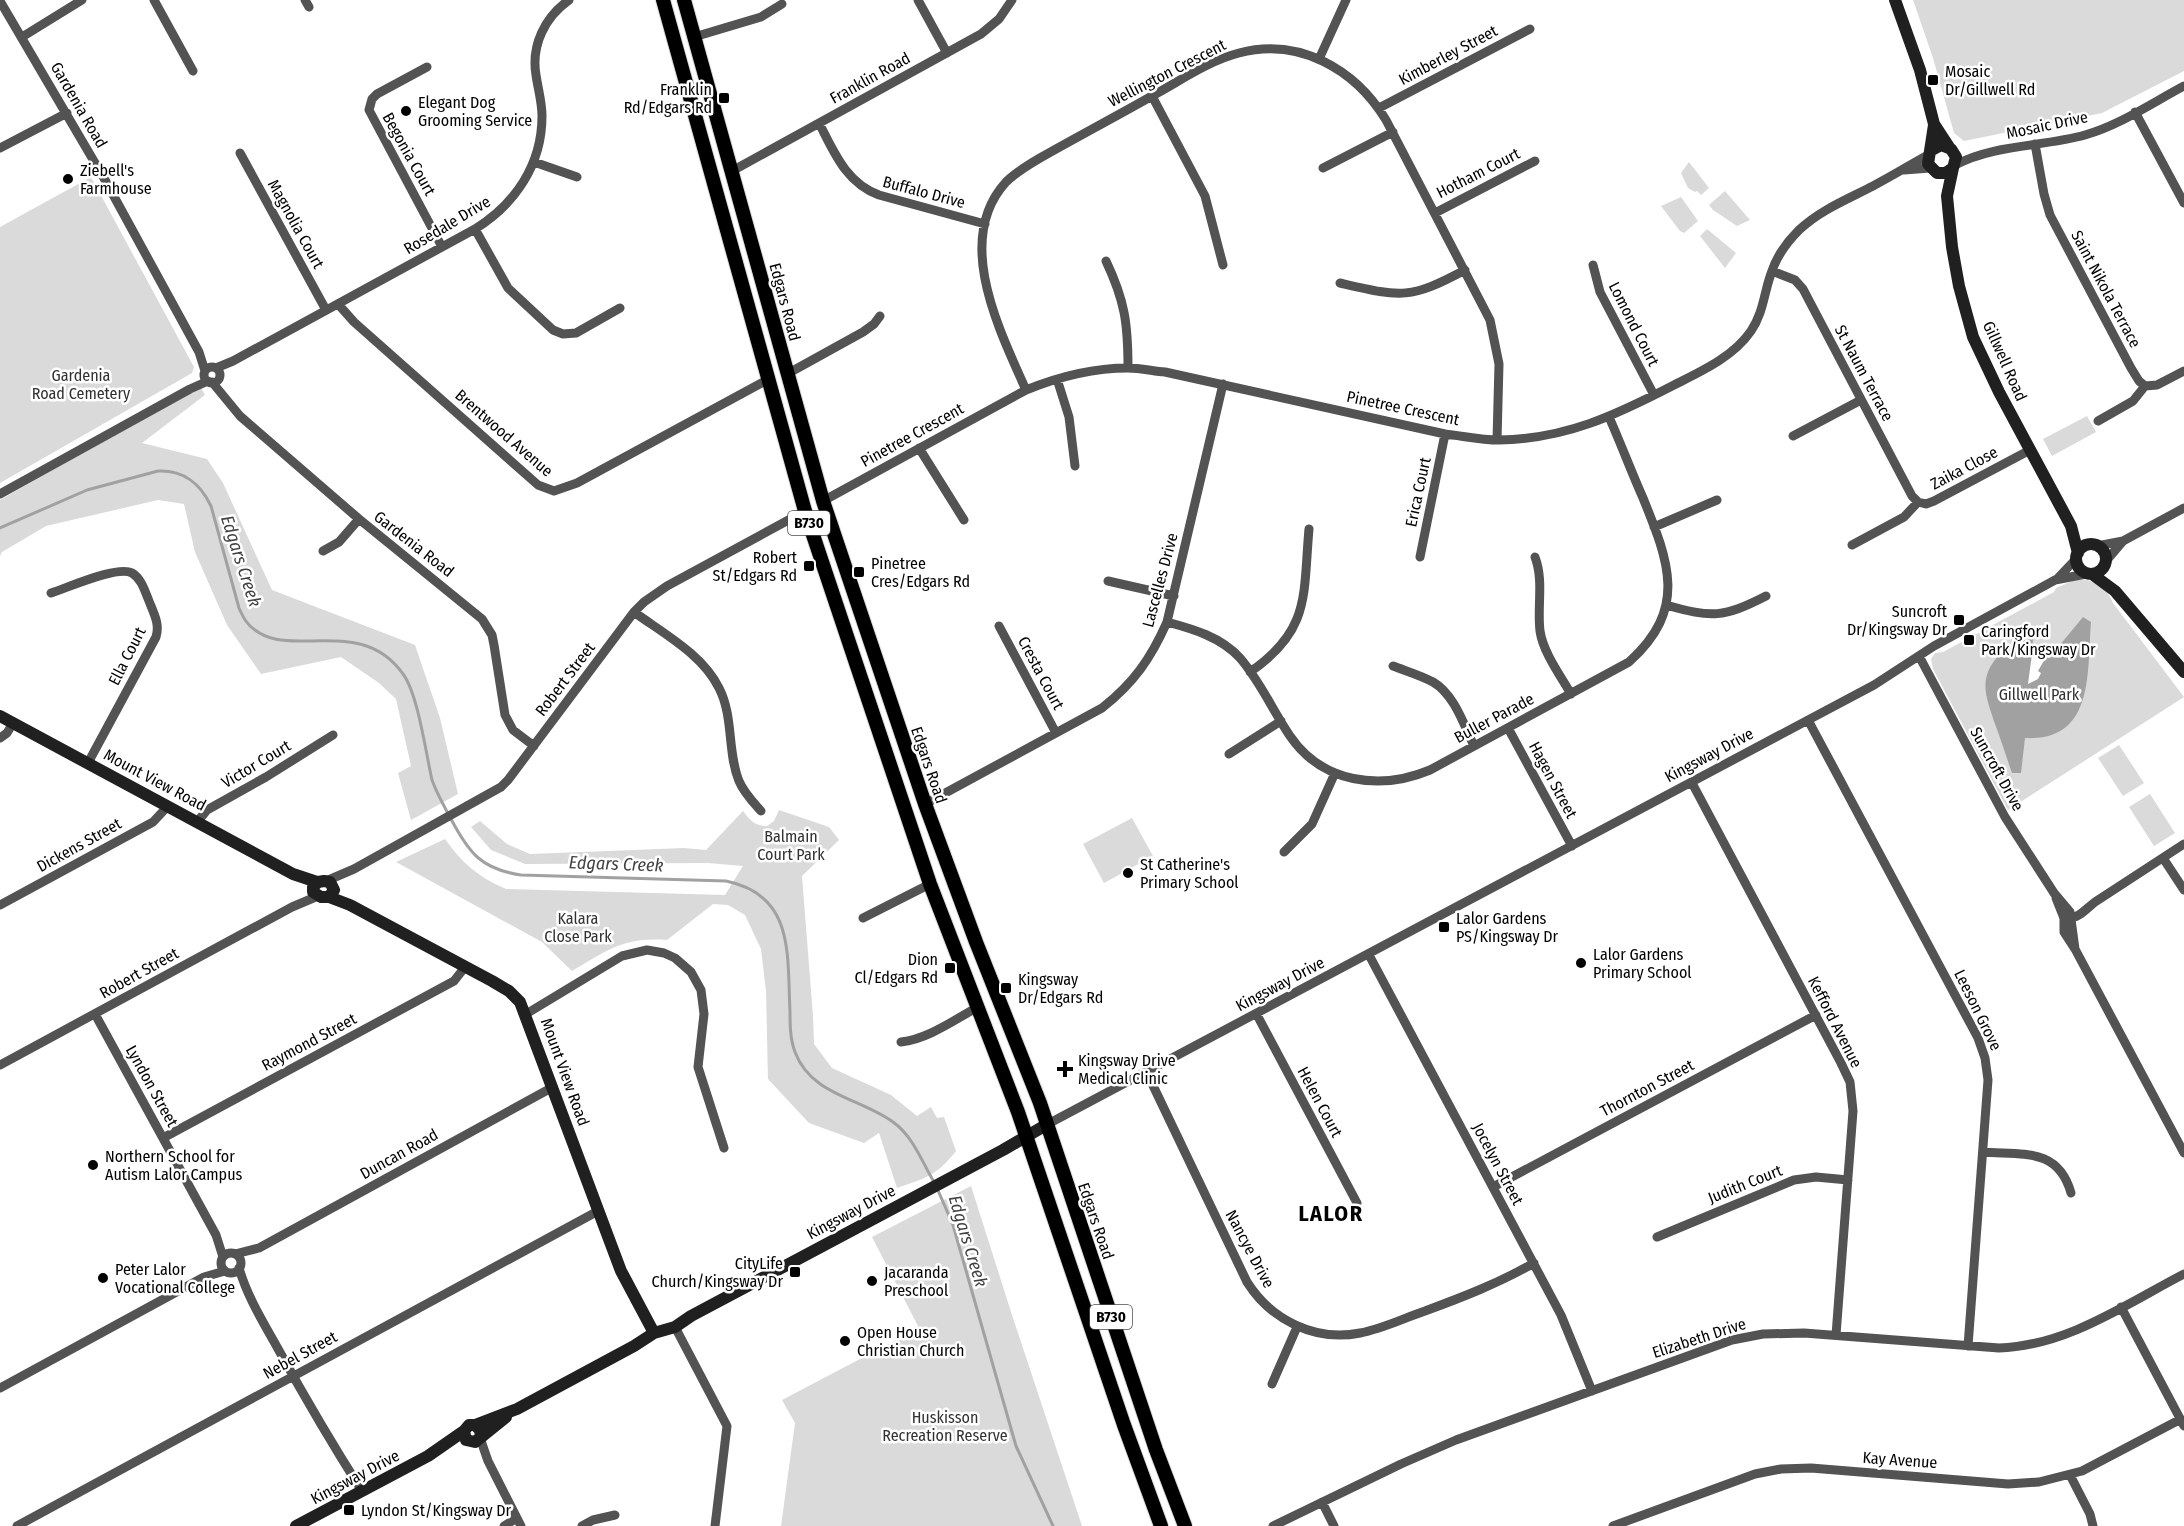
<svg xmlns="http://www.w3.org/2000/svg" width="2184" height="1526" viewBox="0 0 2184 1526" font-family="'Fira Sans Condensed',sans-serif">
  <rect width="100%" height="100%" fill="#fff"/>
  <path fill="#dadada" d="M1913 0H2184V71L2102 113 1964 141 1954 133 1933 58Z
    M1689 162 1709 188 1701 195 1697 191 1695 192 1688 188 1681 173Z
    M91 177 194 367 192 373 0 483V227Z
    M1725 191 1750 220 1737 226 1713 210 1709 205Z
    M1681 197 1698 221 1684 233 1680 231 1661 206Z
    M1707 229 1736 253 1725 268 1700 236Z
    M200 386 205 395 142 443 207 459 223 483 272 590 415 645 440 718 458 794 411 820 398 773 411 766 396 699 379 683 341 657 261 674 227 625 195 552 184 504 158 500 46 526 2 552 0 556V500Z
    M2087 416 2096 432 2052 456 2043 439Z
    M2077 579C2094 579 2107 587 2113 603L2184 697 2008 810 1933 669 1931 659 1935 653 1943 652 2054 592 2056 588Z
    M2119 745 2144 783 2123 796 2098 758Z
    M2150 794 2175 833 2154 846 2129 807Z
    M779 810 829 827 839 840 802 876 813 1016 814 1044 832 1068 891 1095 917 1116 931 1107 937 1118 944 1117 956 1151C936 1176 926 1178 897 1188L879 1133 864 1143 809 1123 768 1079 766 991 761 949 745 915 728 905 713 904 667 940C623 937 608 950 572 971L542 942 396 862 445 839C463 864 477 876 506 889L725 895 743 866 708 863 525 864 491 850 471 827 480 821 507 844 530 854 684 848 706 850 743 811C750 820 754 826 767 826L774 821Z
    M1132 818 1153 856 1104 883 1083 844Z
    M971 1186 1012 1315 1082 1526H781L795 1423 782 1400 919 1328 872 1237Z"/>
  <path fill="#a1a1a1" d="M2083 617 2091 622C2087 671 2095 742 2025 738L2021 773H2012C2006 756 2001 740 1995 724 1986 697 1977 678 2000 654 2009 644 2020 640 2033 639L2032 654 2050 658 2057 645 2059 646Z"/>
  <path fill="#fff" d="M2032 654 2046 657 2038 671 2041 673 2038 679 2028 684Z"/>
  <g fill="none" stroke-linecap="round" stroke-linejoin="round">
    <path stroke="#a1a1a1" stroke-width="3" d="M0 528 87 490 158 471C184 470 200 483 211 506L239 608C243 617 247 625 255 630 268 640 284 641 299 641 340 641 376 636 403 674 418 694 426 754 432 780 437 794 444 806 451 819 469 853 481 869 521 875L726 881C795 895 787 955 790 1011 790 1024 790 1039 795 1052 811 1095 860 1098 893 1122 913 1136 922 1162 934 1182
      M937 1188 953 1225 1016 1446 1053 1526"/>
    <g stroke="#dbdbdb" stroke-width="16">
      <path id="primary" d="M663 0 805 511 930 884 1018 1112 1124 1425 1161 1526
        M684 0 823 501 925 804 976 942 1040 1103 1156 1450 1185 1526"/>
    </g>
    <path stroke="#535353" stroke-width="9" d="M154 0 193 71
      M305 0 309 7
      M918 0 947 53
      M0 1 105 180 199 352 205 371
      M22 37 82 0
      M694 37 761 17 782 4
      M1319 59 1346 0
      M427 67 377 94 372 99 369 110 442 247
      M1152 96 1205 196 1223 265
      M1379 108 1530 29
      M2135 112 2184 203
      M819 123C834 152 846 183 879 195L985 224
      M2035 144 2044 194 2050 215 2131 368 2139 381 2145 386
      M0 148 67 113
      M240 153 326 310
      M534 162 577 177
      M1955 165C1995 144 2042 147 2085 135 2120 125 2152 103 2184 86
      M1323 168 1393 132
      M1904 170 1930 168
      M732 171 981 34 999 19 1012 0
      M1435 213 1535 161
      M475 229 508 288 553 330 563 334 576 333 620 308
      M1106 261C1125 301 1128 324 1128 368
      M1593 265 1600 292 1654 395
      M1772 271 1795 280 1803 289 1912 496 1918 502
      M1340 283C1401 297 1409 300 1465 270
      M338 304 354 322 538 485 554 491 577 483 767 380
      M204 375a8 8 0 1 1 16 0a8 8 0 1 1-16 0Z
      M216 368 233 361 475 229C515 204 542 165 542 116 542 102 538 89 536 75 531 45 545 17 569 0
      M787 374 863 332 874 324 880 316
      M1057 379 1069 417 1075 466
      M212 382 240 416 359 519 482 619 492 635 494 645 505 715 513 730 534 746
      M2145 386 2157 385 2184 371
      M1026 390C1000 331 953 240 1006 182 1016 172 1028 165 1040 158 1077 137 1115 117 1152 96 1180 81 1208 61 1239 53 1299 37 1355 69 1386 120L1490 320 1499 364 1497 440
      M2098 421 2133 401 2145 386
      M1793 436 1861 400
      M919 448 964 520
      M0 494 190 389 208 381
      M823 501 1026 390C1058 377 1093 368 1128 368 1140 368 1153 371 1165 372L1445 434C1463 436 1481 440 1499 440 1566 439 1616 415 1674 385 1702 371 1733 357 1751 331 1764 312 1764 291 1772 271 1777 256 1788 241 1799 230 1820 210 1848 199 1873 186 1892 176 1910 165 1928 155
      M1654 527 1717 500
      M1852 545 1904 517 1918 502 1926 504 1934 501 2030 450
      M2097 546 2123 541 2184 508
      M323 551 339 542 359 519
      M1420 557 1445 434
      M1535 557C1544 581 1537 606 1540 631 1543 652 1560 675 1571 694
      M2106 561 2123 541
      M2057 579 2076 559
      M1108 581 1174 596
      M51 593C67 588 118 565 132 573 142 579 145 592 149 601 154 614 160 624 156 637L88 763
      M1666 605C1712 618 1723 618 1766 596
      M634 612C664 634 702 654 719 688 734 717 727 752 739 781 744 793 753 802 761 811
      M1167 622C1193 629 1221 637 1240 658 1260 681 1273 711 1290 736 1322 783 1380 791 1430 770L1629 662C1688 609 1669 562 1643 498 1631 471 1621 444 1609 417
      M999 626 1056 733
      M1919 656 2005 817 2054 893 2070 912 2075 949
      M1393 666C1406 671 1420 675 1433 682 1454 694 1464 725 1474 746
      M1250 672C1311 630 1303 595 1309 529
      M1808 720 1978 1038 1985 1058 1988 1080 1968 1346
      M1508 728 1572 846
      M0 738 7 733 13 723
      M1229 754 1281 721
      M1692 783 1841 1063 1850 1082 1853 1111 1836 1335
      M925 804 1102 708C1134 683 1151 658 1167 622L1223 384
      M197 822 207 810 266 777 333 735
      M1284 852 1312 824 1335 773
      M2163 858 2184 890
      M326 881 354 869 501 787 508 780 634 612 644 602 667 586 805 511
      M2056 898 2064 918V932L2075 949 2184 1153
      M0 905 153 822 168 806
      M863 918 930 884
      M2068 918C2078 919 2087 908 2095 902L2184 844
      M1369 955 1561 1315 1592 1391
      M95 1014 216 1235 223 1257
      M526 1014 622 956 647 950 664 953 675 958 691 972 701 990 704 1014 698 1067 724 1148
      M1257 1015 1357 1203
      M901 1042C928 1039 954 1020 978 1007
      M0 1065 292 907 318 896
      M1147 1073 1247 1282C1271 1320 1315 1342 1360 1333 1382 1329 1404 1318 1425 1311 1463 1297 1499 1283 1534 1263
      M1046 1125 1874 685 1934 646 2055 580 2086 574
      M163 1138 454 981 465 967
      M1983 1152C2022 1155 2058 1147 2071 1193
      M1493 1187 1816 1015
      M1657 1237 1794 1180 1816 1177 1848 1180
      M221 1263a10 10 0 1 1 20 0a10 10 0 1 1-20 0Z
      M235 1254 259 1248 553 1087
      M239 1268C247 1296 263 1322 277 1347 304 1396 332 1444 362 1491
      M2121 1307 2184 1426
      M675 1327 727 1426 715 1526
      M1272 1384 1297 1327
      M0 1388 204 1277 225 1271
      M480 1438 488 1461 521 1526
      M2070 1475 2090 1514 2093 1526
      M1322 1502 1334 1526
      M17 1526 598 1211
      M504 1526 517 1518
      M582 1526 593 1520 615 1515
      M1273 1526 1401 1464 1456 1440 1732 1340 1763 1334 1804 1333 1999 1348C2067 1346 2126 1304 2184 1274
      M1613 1526 1755 1474 1781 1469 1811 1468 2008 1484 2039 1482 2082 1471 2181 1419"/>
    <path stroke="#202020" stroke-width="12" d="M1895 0 1920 70 1934 124 1949 147
      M1930 151 1941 145 1951 149 1956 157 1953 168 1946 173H1937L1928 164 1934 125
      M1953 168 1947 196 1952 247 1959 286 1973 337 1999 392 2071 526 2078 553
      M2076 559a15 15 0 1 1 30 0a15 15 0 1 1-30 0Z
      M2092 574 2115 591 2184 672
      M0 716 293 874 317 882
      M324 881 330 882 334 890 329 897H321L313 892V887L318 882Z
      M329 897 350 905 492 981 509 991 520 1002 621 1271 654 1333
      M475 1425 517 1409 634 1346 654 1333 675 1327 691 1316 1003 1150 1046 1125
      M481 1437 480 1430 475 1425H469L464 1431 466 1440 475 1442 506 1417
      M296 1526 428 1456 464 1431"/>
    <use href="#primary" stroke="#000" stroke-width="14"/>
  </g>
  <g fill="#000" stroke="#fff" stroke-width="2">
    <rect x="1927" y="74" width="12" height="12" rx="3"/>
    <rect x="718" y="92" width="12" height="12" rx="3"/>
    <circle cx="406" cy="111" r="6"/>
    <circle cx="68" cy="179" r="6"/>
    <rect x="803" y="560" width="12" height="12" rx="3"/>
    <rect x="853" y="566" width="12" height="12" rx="3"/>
    <rect x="1953" y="614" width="12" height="12" rx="3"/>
    <rect x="1963" y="634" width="12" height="12" rx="3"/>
    <circle cx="1128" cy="873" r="6"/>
    <rect x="1438" y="921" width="12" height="12" rx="3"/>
    <circle cx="1581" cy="963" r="6"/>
    <rect x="944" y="962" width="12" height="12" rx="3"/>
    <rect x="1000" y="982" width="12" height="12" rx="3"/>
    <path d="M1062 1060h6v6h6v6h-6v6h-6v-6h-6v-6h6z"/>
    <circle cx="93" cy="1165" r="6"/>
    <rect x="789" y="1266" width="12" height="12" rx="3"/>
    <circle cx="103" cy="1278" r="6"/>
    <circle cx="872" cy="1281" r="6"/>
    <circle cx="845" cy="1341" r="6"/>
    <rect x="343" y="1504" width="12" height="12" rx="3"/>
  </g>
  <g text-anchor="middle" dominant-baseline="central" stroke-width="5" stroke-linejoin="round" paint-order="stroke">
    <g fill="#fff" stroke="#4c4c4c" stroke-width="1.5">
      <rect x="788" y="511" width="42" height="24" rx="4.5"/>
      <rect x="1090" y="1305" width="42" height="24" rx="4.5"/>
    </g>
    <g font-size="15" font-weight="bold" fill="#000">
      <text x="809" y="523">B730</text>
      <text x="1111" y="1317">B730</text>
    </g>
    <g font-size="16" fill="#000" stroke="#fff">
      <text transform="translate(1448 55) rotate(-28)">Kimberley Street</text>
      <text transform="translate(1167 73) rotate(-27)">Wellington Crescent</text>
      <text transform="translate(870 78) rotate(-29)">Franklin Road</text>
      <text transform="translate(79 105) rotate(60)">Gardenia Road</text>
      <text transform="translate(2047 125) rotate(-12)">Mosaic Drive</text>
      <text transform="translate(409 154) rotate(61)">Begonia Court</text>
      <text transform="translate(1478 173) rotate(-27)">Hotham Court</text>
      <text transform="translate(924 192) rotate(15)">Buffalo Drive</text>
      <text transform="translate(296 224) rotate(61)">Magnolia Court</text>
      <text transform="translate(447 225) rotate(-31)">Rosedale Drive</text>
      <text transform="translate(2106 289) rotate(62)">Saint Nikola Terrace</text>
      <text transform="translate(785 302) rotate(75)">Edgars Road</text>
      <text transform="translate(1634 324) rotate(63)">Lomond Court</text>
      <text transform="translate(2005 361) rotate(66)">Gillwell Road</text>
      <text transform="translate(1864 373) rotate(62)">St Naum Terrace</text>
      <text transform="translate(1403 408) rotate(12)">Pinetree Crescent</text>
      <text transform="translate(504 433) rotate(41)">Brentwood Avenue</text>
      <text transform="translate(912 435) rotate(-29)">Pinetree Crescent</text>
      <text transform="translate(1964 468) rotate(-28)">Zaika Close</text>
      <text transform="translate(1418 492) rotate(-78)">Erica Court</text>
      <text transform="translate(414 544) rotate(38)">Gardenia Road</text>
      <text transform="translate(1160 580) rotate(-75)">Lascelles Drive</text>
      <text transform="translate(127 656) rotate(-63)">Ella Court</text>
      <text transform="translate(1041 673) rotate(62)">Cresta Court</text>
      <text transform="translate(565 679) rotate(-53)">Robert Street</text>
      <text transform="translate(1494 718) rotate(-28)">Buller Parade</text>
      <text transform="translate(1709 755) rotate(-28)">Kingsway Drive</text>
      <text transform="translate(256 764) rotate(-31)">Victor Court</text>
      <text transform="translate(929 765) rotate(71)">Edgars Road</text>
      <text transform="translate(1997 769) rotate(61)">Suncroft Drive</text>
      <text transform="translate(155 780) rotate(28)">Mount View Road</text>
      <text transform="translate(1553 780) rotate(62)">Hagen Street</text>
      <text transform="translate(79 845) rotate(-29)">Dickens Street</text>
      <text transform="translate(139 973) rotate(-29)">Robert Street</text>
      <text transform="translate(1280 984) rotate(-28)">Kingsway Drive</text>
      <text transform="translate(1978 1010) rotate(64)">Leeson Grove</text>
      <text transform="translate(1835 1022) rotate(63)">Kefford Avenue</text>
      <text transform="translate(309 1042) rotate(-28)">Raymond Street</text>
      <text transform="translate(565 1072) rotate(70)">Mount View Road</text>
      <text transform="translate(152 1086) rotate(61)">Lyndon Street</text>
      <text transform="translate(1647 1088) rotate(-28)">Thornton Street</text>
      <text transform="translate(1320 1102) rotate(62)">Helen Court</text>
      <text transform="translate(399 1154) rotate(-29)">Duncan Road</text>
      <text transform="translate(1498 1164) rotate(62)">Jocelyn Street</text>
      <text transform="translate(1745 1184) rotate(-22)">Judith Court</text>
      <text transform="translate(851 1212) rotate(-28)">Kingsway Drive</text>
      <text transform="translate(1096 1221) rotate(71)">Edgars Road</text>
      <text transform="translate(1250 1249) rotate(62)">Nancye Drive</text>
      <text transform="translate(1699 1338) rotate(-18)">Elizabeth Drive</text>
      <text transform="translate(300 1355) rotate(-29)">Nebel Street</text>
      <text transform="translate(1900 1460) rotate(4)">Kay Avenue</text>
      <text transform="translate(355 1477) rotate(-28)">Kingsway Drive</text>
    </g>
    <g font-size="16" fill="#000" stroke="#fff" text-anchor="start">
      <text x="1945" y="71">Mosaic<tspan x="1945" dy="18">Dr/Gillwell Rd</tspan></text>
      <text x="712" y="89" text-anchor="end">Franklin<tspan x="712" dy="18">Rd/Edgars Rd</tspan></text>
      <text x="418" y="102">Elegant Dog<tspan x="418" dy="18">Grooming Service</tspan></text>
      <text x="80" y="170">Ziebell's<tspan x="80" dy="18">Farmhouse</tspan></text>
      <text x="797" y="557" text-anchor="end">Robert<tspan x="797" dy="18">St/Edgars Rd</tspan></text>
      <text x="871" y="563">Pinetree<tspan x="871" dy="18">Cres/Edgars Rd</tspan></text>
      <text x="1947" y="611" text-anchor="end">Suncroft<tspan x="1947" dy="18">Dr/Kingsway Dr</tspan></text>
      <text x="1981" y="631">Caringford<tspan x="1981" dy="18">Park/Kingsway Dr</tspan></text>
      <text x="1140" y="864">St Catherine's<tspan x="1140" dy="18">Primary School</tspan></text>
      <text x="1456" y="918">Lalor Gardens<tspan x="1456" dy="18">PS/Kingsway Dr</tspan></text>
      <text x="1593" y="954">Lalor Gardens<tspan x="1593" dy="18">Primary School</tspan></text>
      <text x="938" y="959" text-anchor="end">Dion<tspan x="938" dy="18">Cl/Edgars Rd</tspan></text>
      <text x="1018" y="979">Kingsway<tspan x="1018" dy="18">Dr/Edgars Rd</tspan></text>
      <text x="1078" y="1060">Kingsway Drive<tspan x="1078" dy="18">Medical Clinic</tspan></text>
      <text x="105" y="1156">Northern School for<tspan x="105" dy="18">Autism Lalor Campus</tspan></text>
      <text x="783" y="1263" text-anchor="end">CityLife<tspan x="783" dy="18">Church/Kingsway Dr</tspan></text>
      <text x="115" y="1269">Peter Lalor<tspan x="115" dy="18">Vocational College</tspan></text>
      <text x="884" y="1272">Jacaranda<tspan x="884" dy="18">Preschool</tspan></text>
      <text x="857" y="1332">Open House<tspan x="857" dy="18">Christian Church</tspan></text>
      <text x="361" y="1510">Lyndon St/Kingsway Dr</text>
    </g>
    <g font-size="16" fill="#313131" stroke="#fff">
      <text x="81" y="375">Gardenia<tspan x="81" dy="18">Road Cemetery</tspan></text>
      <text x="2039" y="694">Gillwell Park</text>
      <text x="791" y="836">Balmain<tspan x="791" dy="18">Court Park</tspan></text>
      <text x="578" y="918">Kalara<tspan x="578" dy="18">Close Park</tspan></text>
      <text x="945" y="1417">Huskisson<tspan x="945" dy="18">Recreation Reserve</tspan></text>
    </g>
    <g font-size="18" font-style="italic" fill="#424242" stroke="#fff">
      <text transform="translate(241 561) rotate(72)">Edgars Creek</text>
      <text transform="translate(616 864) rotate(2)">Edgars Creek</text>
      <text transform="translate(968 1241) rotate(73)">Edgars Creek</text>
    </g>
    <g font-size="22" font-weight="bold" letter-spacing="1.5" fill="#000" stroke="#fff">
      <text x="1331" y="1213">LALOR</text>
    </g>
  </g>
</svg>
